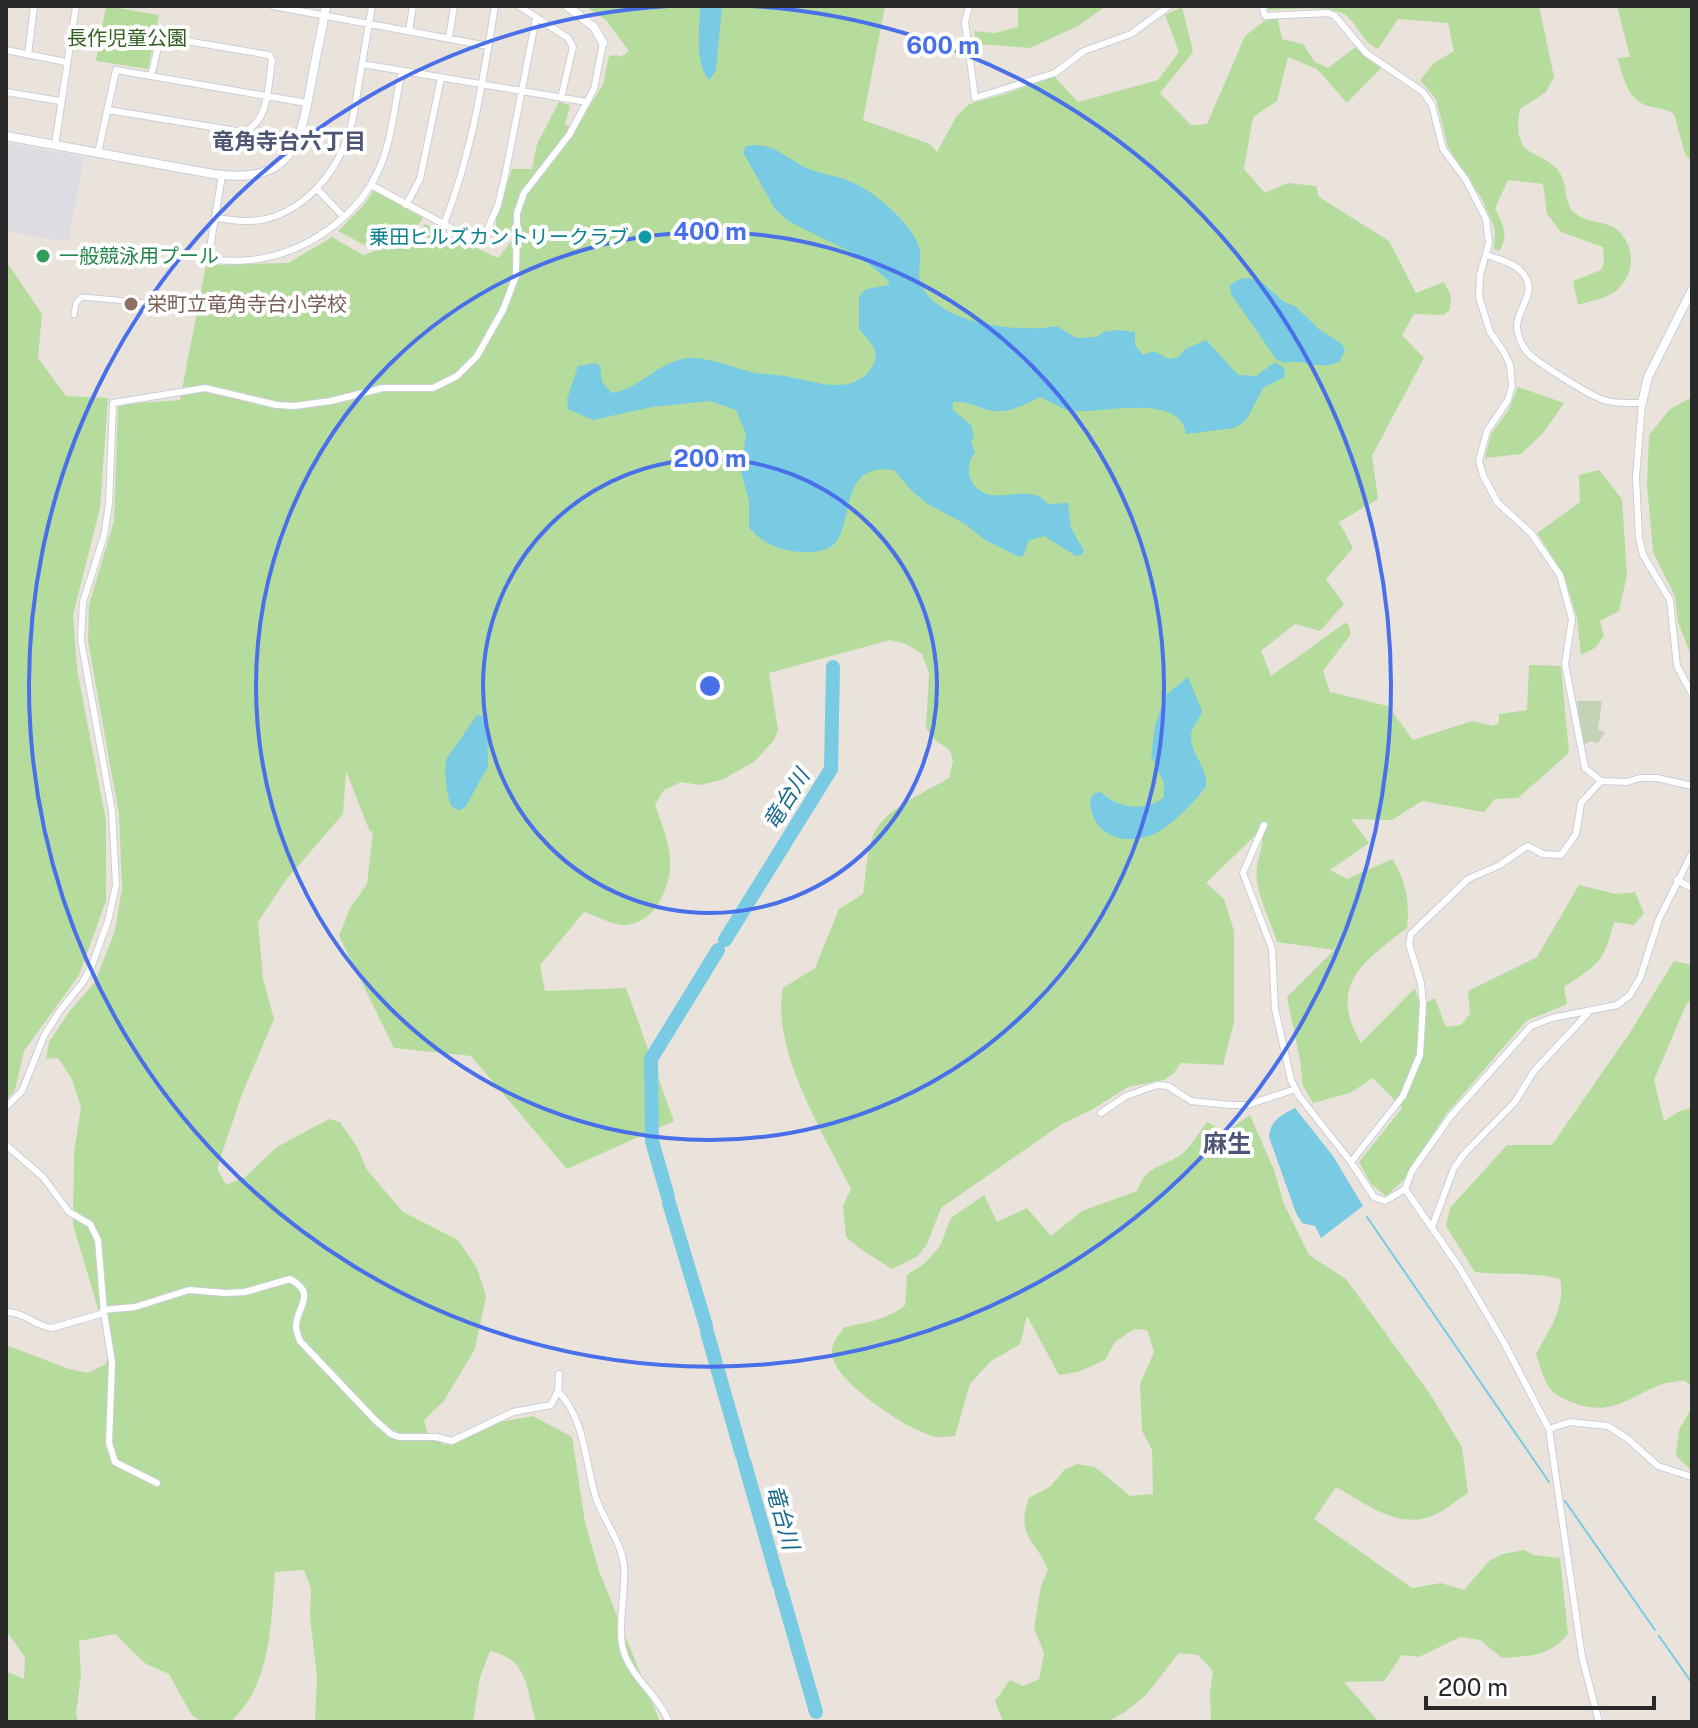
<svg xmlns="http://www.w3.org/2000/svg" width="1698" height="1728" viewBox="0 0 1698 1728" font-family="'Public Sans','Noto Sans JP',sans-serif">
  <rect width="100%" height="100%" fill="#eae3dc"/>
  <path fill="#dddce3" d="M6 143 84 157 68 242 6 231Z"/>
  <path fill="#b5dc9d" d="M106 6 159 15 148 69 96 61Z
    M585 6H885L863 120 930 144 937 152 956 117 969 104 1005 94 1054 76 1078 102 1158 80 1179 52 1165 15 1182 7 1193 52 1160 93 1191 125 1207 124 1245 36 1271 16 1278 20 1282 39 1303 44 1315 62 1328 68 1357 46 1381 68 1347 103 1317 69 1288 57 1277 101 1253 117 1244 169 1265 193 1288 183 1316 186 1319 197 1389 241 1416 293 1444 282 1451 296 1450 310 1443 315 1414 314 1402 335 1424 358 1372 456 1378 499 1339 522 1353 548 1326 579 1344 604 1320 631 1295 624 1261 651 1271 676 1345 623 1348 624 1351 634 1323 671 1330 692 1388 706 1413 740 1472 721 1493 726 1499 723V714L1527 710 1529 665 1561 666 1569 753 1518 798 1495 799 1484 812 1422 801 1392 820 1351 819 1369 843 1330 870 1347 879 1392 859C1406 880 1410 903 1407 928 1363 962 1327 985 1361 1043L1415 988 1420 1006 1435 998 1446 1027 1461 1025 1470 1014 1468 991 1537 957 1579 885 1616 894 1635 892 1644 913 1634 925 1614 922C1604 963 1598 964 1564 987L1567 1004 1526 1021 1446 1114 1403 1181 1386 1196 1371 1184 1359 1162 1402 1108 1373 1078 1350 1093 1313 1103 1303 1086 1300 1060 1287 997 1334 950 1277 942C1271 922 1259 900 1257 880 1254 862 1266 847 1261 830L1206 883 1224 899 1234 931V1022L1223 1065 1181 1063 1173 1074 1164 1080 1128 1087 1093 1109 1062 1124 941 1208 927 1244 918 1256 892 1269 859 1248 846 1237 843 1206 851 1189C824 1134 771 1051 783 988L815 968 839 909 863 894C866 876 866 854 873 836 882 810 926 792 949 778L953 761 950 750 936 741 926 728 929 673 922 654 906 644 890 640 769 673 778 730 774 740 755 761 724 779 700 785 681 782 664 790 655 805C669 844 680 868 657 906 650 916 638 924 626 925 614 926 597 916 584 912L540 965 545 991 626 988 674 1121 567 1169 471 1056 394 1048 339 936 350 908 367 884 373 831 370 832 346 771 343 814 286 880 258 922 263 979 274 1019 242 1094 217 1168 226 1185 245 1177 277 1147 329 1119 340 1122 357 1147 367 1170 403 1212 458 1240 477 1268 486 1296 475 1349 443 1402 424 1420 428 1435 445 1445 500 1422 533 1416 572 1437 585 1522 599 1571 660 1722H536C526 1690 529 1659 490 1651L480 1677 473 1722H315L317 1676 310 1618 311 1588 304 1570 275 1572C271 1624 271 1686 230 1722H201L191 1714 169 1674 146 1664 115 1634 79 1641 81 1675 76 1713 78 1722H6V1671L24 1679 25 1657 6 1631V1345L69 1369 88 1373 106 1364 112 1339 99 1312 73 1225 74 1153 81 1107 72 1079 58 1058 46 1059 49 1042 69 1012 95 982 115 931 122 888 119 815 88 641 89 605 114 521 118 407 126 404 180 400 206 265 288 263 332 237 363 255 416 237 425 224 498 258 519 232 496 234V217L512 169H532L537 144 559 102 570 105 565 125 576 127 603 85 609 56 618 55 621 57 629 51 606 20Z
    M1018 6H1106L1078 26 1030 48 977 44 974 31 995 33 1018 27Z
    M1268 6H1539L1554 77 1546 92 1520 109C1510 165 1545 146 1561 175 1568 187 1563 205 1576 214 1585 222 1601 221 1611 226 1635 238 1637 273 1618 289 1609 298 1590 301 1578 305L1573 281 1601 270 1604 262 1603 247 1561 232 1547 214 1543 184 1508 180 1495 208C1502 224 1510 235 1499 251L1494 249 1495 229 1482 199 1448 147 1436 99 1420 80 1434 63 1454 51 1448 23 1398 19 1378 49C1362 41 1360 29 1348 17 1334 4 1287 10 1268 10Z
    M1617 6H1692V162L1685 154 1674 114C1664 107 1653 109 1643 104 1626 96 1623 74 1617 58L1630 57Z
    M374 190 423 218 414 231 366 246 338 231 363 206Z
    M6 261 42 314 38 358 66 396 108 398 100 508 73 615 77 669 106 821V901L79 975 24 1051 15 1090 6 1101Z
    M1518 387 1564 403 1543 433 1521 454 1485 458 1491 434 1508 411Z
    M1692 397V658L1678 622 1675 596 1653 552 1647 485 1649 435 1669 410Z
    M1599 470 1622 499 1627 575 1619 611 1600 621 1604 636 1595 648 1581 655 1577 618 1564 575 1537 533 1580 502 1579 475Z
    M1674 961 1692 965V998L1686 1005 1654 1080 1664 1121 1680 1111 1692 1108V1387L1684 1380C1676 1382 1667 1382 1660 1385 1629 1397 1612 1416 1577 1404 1546 1394 1546 1383 1536 1354 1549 1330 1566 1307 1560 1279 1533 1271 1503 1276 1475 1272L1446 1226 1450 1208 1507 1145H1552L1629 1034Z
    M1250 1115 1274 1170 1284 1204 1309 1255 1346 1279 1430 1394 1462 1447 1468 1493C1458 1499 1447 1509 1436 1514 1400 1532 1367 1504 1336 1487L1314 1519 1412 1588 1441 1583 1464 1590 1489 1561 1503 1554 1524 1550 1534 1555 1560 1558 1568 1634C1547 1658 1532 1655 1502 1658L1480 1640 1460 1637 1419 1657 1402 1655 1384 1681 1344 1682 1379 1722H1211L1210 1692 1213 1671 1198 1655 1179 1653 1146 1695 1125 1712 1107 1722H1005L1002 1719 995 1701 1010 1680 1023 1686 1039 1679 1044 1653 1034 1628 1041 1586 1048 1570C1036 1539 1015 1537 1029 1498L1051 1486 1064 1470 1077 1464 1095 1467 1130 1496 1153 1494 1152 1450 1142 1431 1140 1384 1154 1352 1147 1330 1134 1329 1115 1342 1105 1360 1078 1372 1059 1375 1027 1316 1020 1344 990 1362 970 1384 955 1436C949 1436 941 1438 936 1437 909 1431 834 1382 832 1354 831 1342 838 1336 845 1327 865 1323 889 1319 905 1305L907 1275 925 1263 940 1246 951 1218 984 1195 997 1222 1027 1208 1051 1236 1082 1211 1137 1191C1147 1165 1158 1169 1179 1156 1190 1149 1199 1132 1207 1122L1226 1132Z
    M1692 1407V1471L1676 1456 1679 1430Z"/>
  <path fill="#c4d2b5" d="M1577 701H1602L1598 730 1605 732 1598 743 1591 741 1582 745Z"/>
  <path fill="#78cbe3" d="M700 6H722L716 71 709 80C694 64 700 27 700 6Z
    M755 145C777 145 789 161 809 169 820 174 833 175 844 179 869 188 890 206 907 226 933 258 911 266 923 288 942 325 1022 333 1057 326L1076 338 1097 337 1103 332 1117 330 1135 332V345L1143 355 1154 351 1169 359 1179 357 1185 349 1206 340 1238 375 1256 376 1275 362 1284 368 1285 377 1263 388 1248 417 1241 424 1234 428 1186 434C1180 392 1102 414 1074 411 1060 410 1052 401 1040 397 1021 406 1006 416 984 409 974 405 964 401 953 402V410L971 425 974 437 971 441 975 452C969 461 966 471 972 482 987 507 1016 488 1038 496 1039 496 1048 503 1048 504L1068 503 1071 528 1084 551 1081 555 1076 556 1044 536 1028 541 1024 555 1019 557 985 540 965 524 926 503 911 490 894 470C843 462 853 512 838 539 828 558 790 553 774 546 765 543 756 535 749 528V501L741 472 746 434 736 410 710 401 652 407 593 420 568 409 567 399 578 366 595 363 600 366 602 382 612 393C640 389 658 361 689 358 709 357 728 366 748 371 760 375 772 374 784 376 811 380 850 397 870 370 884 350 869 342 859 329V297L866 289 889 285 888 280 859 256 788 221 775 209 743 152 746 146Z
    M1242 278 1253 279 1263 283 1284 302 1296 307 1320 330 1342 344 1345 350 1339 362C1317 371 1303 358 1284 363L1276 359 1231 294 1230 285Z
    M1188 677 1202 711C1200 720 1192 725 1191 735 1190 754 1208 767 1206 786 1197 800 1170 827 1154 834 1123 847 1090 835 1090 799L1095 793 1101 792C1117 809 1147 812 1164 797V783L1151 756 1155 725 1166 695Z
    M477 715 484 717 487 722 488 766 466 806 459 811 451 806 447 792 445 769 447 758Z
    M1295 1108 1333 1156 1363 1206 1321 1238 1315 1226 1302 1223 1296 1213 1269 1137C1270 1121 1281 1115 1295 1108Z"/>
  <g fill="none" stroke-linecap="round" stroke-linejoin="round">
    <path stroke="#78cbe3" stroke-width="2" d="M1367 1217 1549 1482
      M1565 1501 1655 1630
      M1659 1636 1692 1683"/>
    <path stroke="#78cbe3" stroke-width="14" d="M725 940 831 769 833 667
      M668 1197 652 1141 651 1059 718 950
      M669 1203 706 1326
      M707 1332 742 1455
      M744 1461 779 1584
      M781 1590 816 1712"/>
    <g stroke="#caced9" stroke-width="7">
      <path id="pedestrian" d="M74 315 76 303 82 297 182 306"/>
    </g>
    <g stroke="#caced9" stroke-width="8">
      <path id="minor" d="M273 6 488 46
        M372 6 362 64 587 102
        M519 6 568 38 573 47 561 98
        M969 6 965 22 975 98 1055 73 1084 51 1131 34 1169 6
        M1262 6 1265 16 1328 13 1335 16 1366 53 1423 92 1432 105 1443 149 1466 180 1486 219 1489 243 1480 275 1479 297 1490 332 1504 352 1510 365 1512 386 1508 400 1487 431 1479 461 1483 475 1497 502 1531 533 1560 575 1572 619 1565 664 1585 768 1601 781 1627 782 1640 778H1657L1692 786
        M409 31 413 6
        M449 38 454 6
        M6 50 66 62
        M28 55 34 6
        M6 92 60 101
        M108 110 243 132C270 122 268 84 272 60L269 55 163 37 160 39 151 76
        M55 145 76 6
        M98 153 116 70 307 103
        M222 175 208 260C222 260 237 262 251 260 305 254 359 217 380 167 392 139 395 101 402 71
        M371 185 481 244 498 205 505 176 536 18
        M317 189 344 217
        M406 205 420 179 441 78
        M216 218C232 220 249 223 266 219 309 208 340 168 351 126 356 106 358 85 362 64
        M444 224C473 150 482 84 495 6
        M1487 255C1503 261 1519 263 1527 280 1534 295 1516 312 1517 327 1518 337 1523 348 1530 355 1540 364 1592 397 1604 400 1616 404 1630 403 1642 403L1636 477 1639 538 1643 555 1670 600 1677 666 1692 694
        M1264 825 1243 873 1272 949 1275 1009 1291 1080 1299 1096 1351 1162 1374 1197 1385 1201 1405 1189 1412 1171 1450 1117 1531 1026 1552 1018 1617 1005 1630 995 1640 978 1659 919 1692 853
        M1677 880 1692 888
        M6 1107 22 1091 44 1036 59 1012 83 982 92 965 108 921 116 885 112 811 81 640 83 602 104 536 109 504 113 403 205 388 277 405 294 406 331 401 383 388H433L457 376 477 356 503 310 516 276 517 213 524 193 569 135 587 102 594 89 603 43
        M1101 1113 1126 1096 1157 1085 1168 1086 1191 1101 1231 1105H1247L1296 1089
        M6 1145 43 1177 69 1212 90 1224 98 1240 104 1313 112 1362 109 1443 115 1462 157 1483
        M1351 1162 1403 1096 1420 1055 1423 1004 1421 983 1409 944 1411 934 1468 879 1500 865 1524 848 1528 846 1543 854 1561 855 1576 834 1581 803 1601 781
        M1405 1189 1459 1267 1503 1341 1549 1429 1582 1657 1599 1722
        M1432 1227 1454 1168 1464 1154 1515 1102 1534 1071 1591 1010
        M103 1310 135 1307 189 1290 225 1293 245 1292 290 1279C318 1294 296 1307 296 1327 296 1329 299 1339 300 1341L376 1421 391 1434 399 1437H436L452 1441 513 1412 551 1405 558 1391 559 1374
        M6 1312C24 1312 35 1326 52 1328L104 1313
        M558 1391C586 1421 584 1460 596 1498 604 1521 621 1541 624 1566 626 1591 618 1619 622 1645 628 1676 658 1694 669 1722
        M1549 1429 1570 1422 1608 1426 1628 1439 1658 1466 1692 1477"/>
    </g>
    <g stroke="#caced9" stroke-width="10">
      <path id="tertiary" d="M567 6 594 27 603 43
        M6 136 213 174C293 185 300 145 312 79 316 55 322 31 326 6
        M1642 403 1648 377 1692 290"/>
    </g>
    <use href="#pedestrian" stroke="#fff" stroke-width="5"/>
    <use href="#minor" stroke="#fff" stroke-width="6"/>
    <use href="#tertiary" stroke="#fff" stroke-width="8"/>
  </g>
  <g fill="none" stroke="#496fe9" stroke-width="4">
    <circle cx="710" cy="686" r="227"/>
    <circle cx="710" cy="686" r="454"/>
    <path d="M752 6A681 681 0 1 1 668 6"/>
  </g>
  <circle fill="#0f9aa8" stroke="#fff" stroke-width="3" cx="645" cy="237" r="8"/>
  <circle fill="#2e9e5b" stroke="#fff" stroke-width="3" cx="43" cy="256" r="8"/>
  <circle fill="#8d6e63" stroke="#fff" stroke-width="3" cx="131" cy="304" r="8"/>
  <g text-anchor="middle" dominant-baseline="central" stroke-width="8" stroke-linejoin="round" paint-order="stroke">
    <g font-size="20" fill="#305f20" stroke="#fff">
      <text x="127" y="38">長作児童公園</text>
    </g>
    <g font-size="20" fill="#0d838f" stroke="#fff" text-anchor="end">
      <text x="629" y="237">乗田ヒルズカントリークラブ</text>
    </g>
    <g font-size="20" fill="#27864d" stroke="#fff" text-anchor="start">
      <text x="59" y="256">一般競泳用プール</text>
    </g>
    <g font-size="20" fill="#785e54" stroke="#fff" text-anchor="start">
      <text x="147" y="304">栄町立竜角寺台小学校</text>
    </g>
    <g font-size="22" font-weight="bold" fill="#4d5675" stroke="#fff">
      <text x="289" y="141">竜角寺台六丁目</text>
    </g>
    <g font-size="22" font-style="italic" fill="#196a8d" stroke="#fff">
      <text transform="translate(786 799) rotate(-58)">竜台川</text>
      <text transform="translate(783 1517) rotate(74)">竜台川</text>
    </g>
    <g font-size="24" font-weight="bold" fill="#4d5675" stroke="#fff">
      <text x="1227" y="1143">麻生</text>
    </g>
  </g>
  <circle cx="710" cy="686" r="12" fill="#496fe9" stroke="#fff" stroke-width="4"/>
  <g font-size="24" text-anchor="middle" font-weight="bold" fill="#496fe9" stroke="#fff" stroke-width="8" stroke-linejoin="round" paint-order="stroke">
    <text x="943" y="54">600 m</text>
    <text x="710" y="240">400 m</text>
    <text x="710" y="467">200 m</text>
  </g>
  <rect width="1698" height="1728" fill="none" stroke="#292929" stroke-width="16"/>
  <path d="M1426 1696v12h228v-12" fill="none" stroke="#292929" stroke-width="4"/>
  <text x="1438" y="1696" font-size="24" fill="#292929" stroke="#ffffff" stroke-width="6" paint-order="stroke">200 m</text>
</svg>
